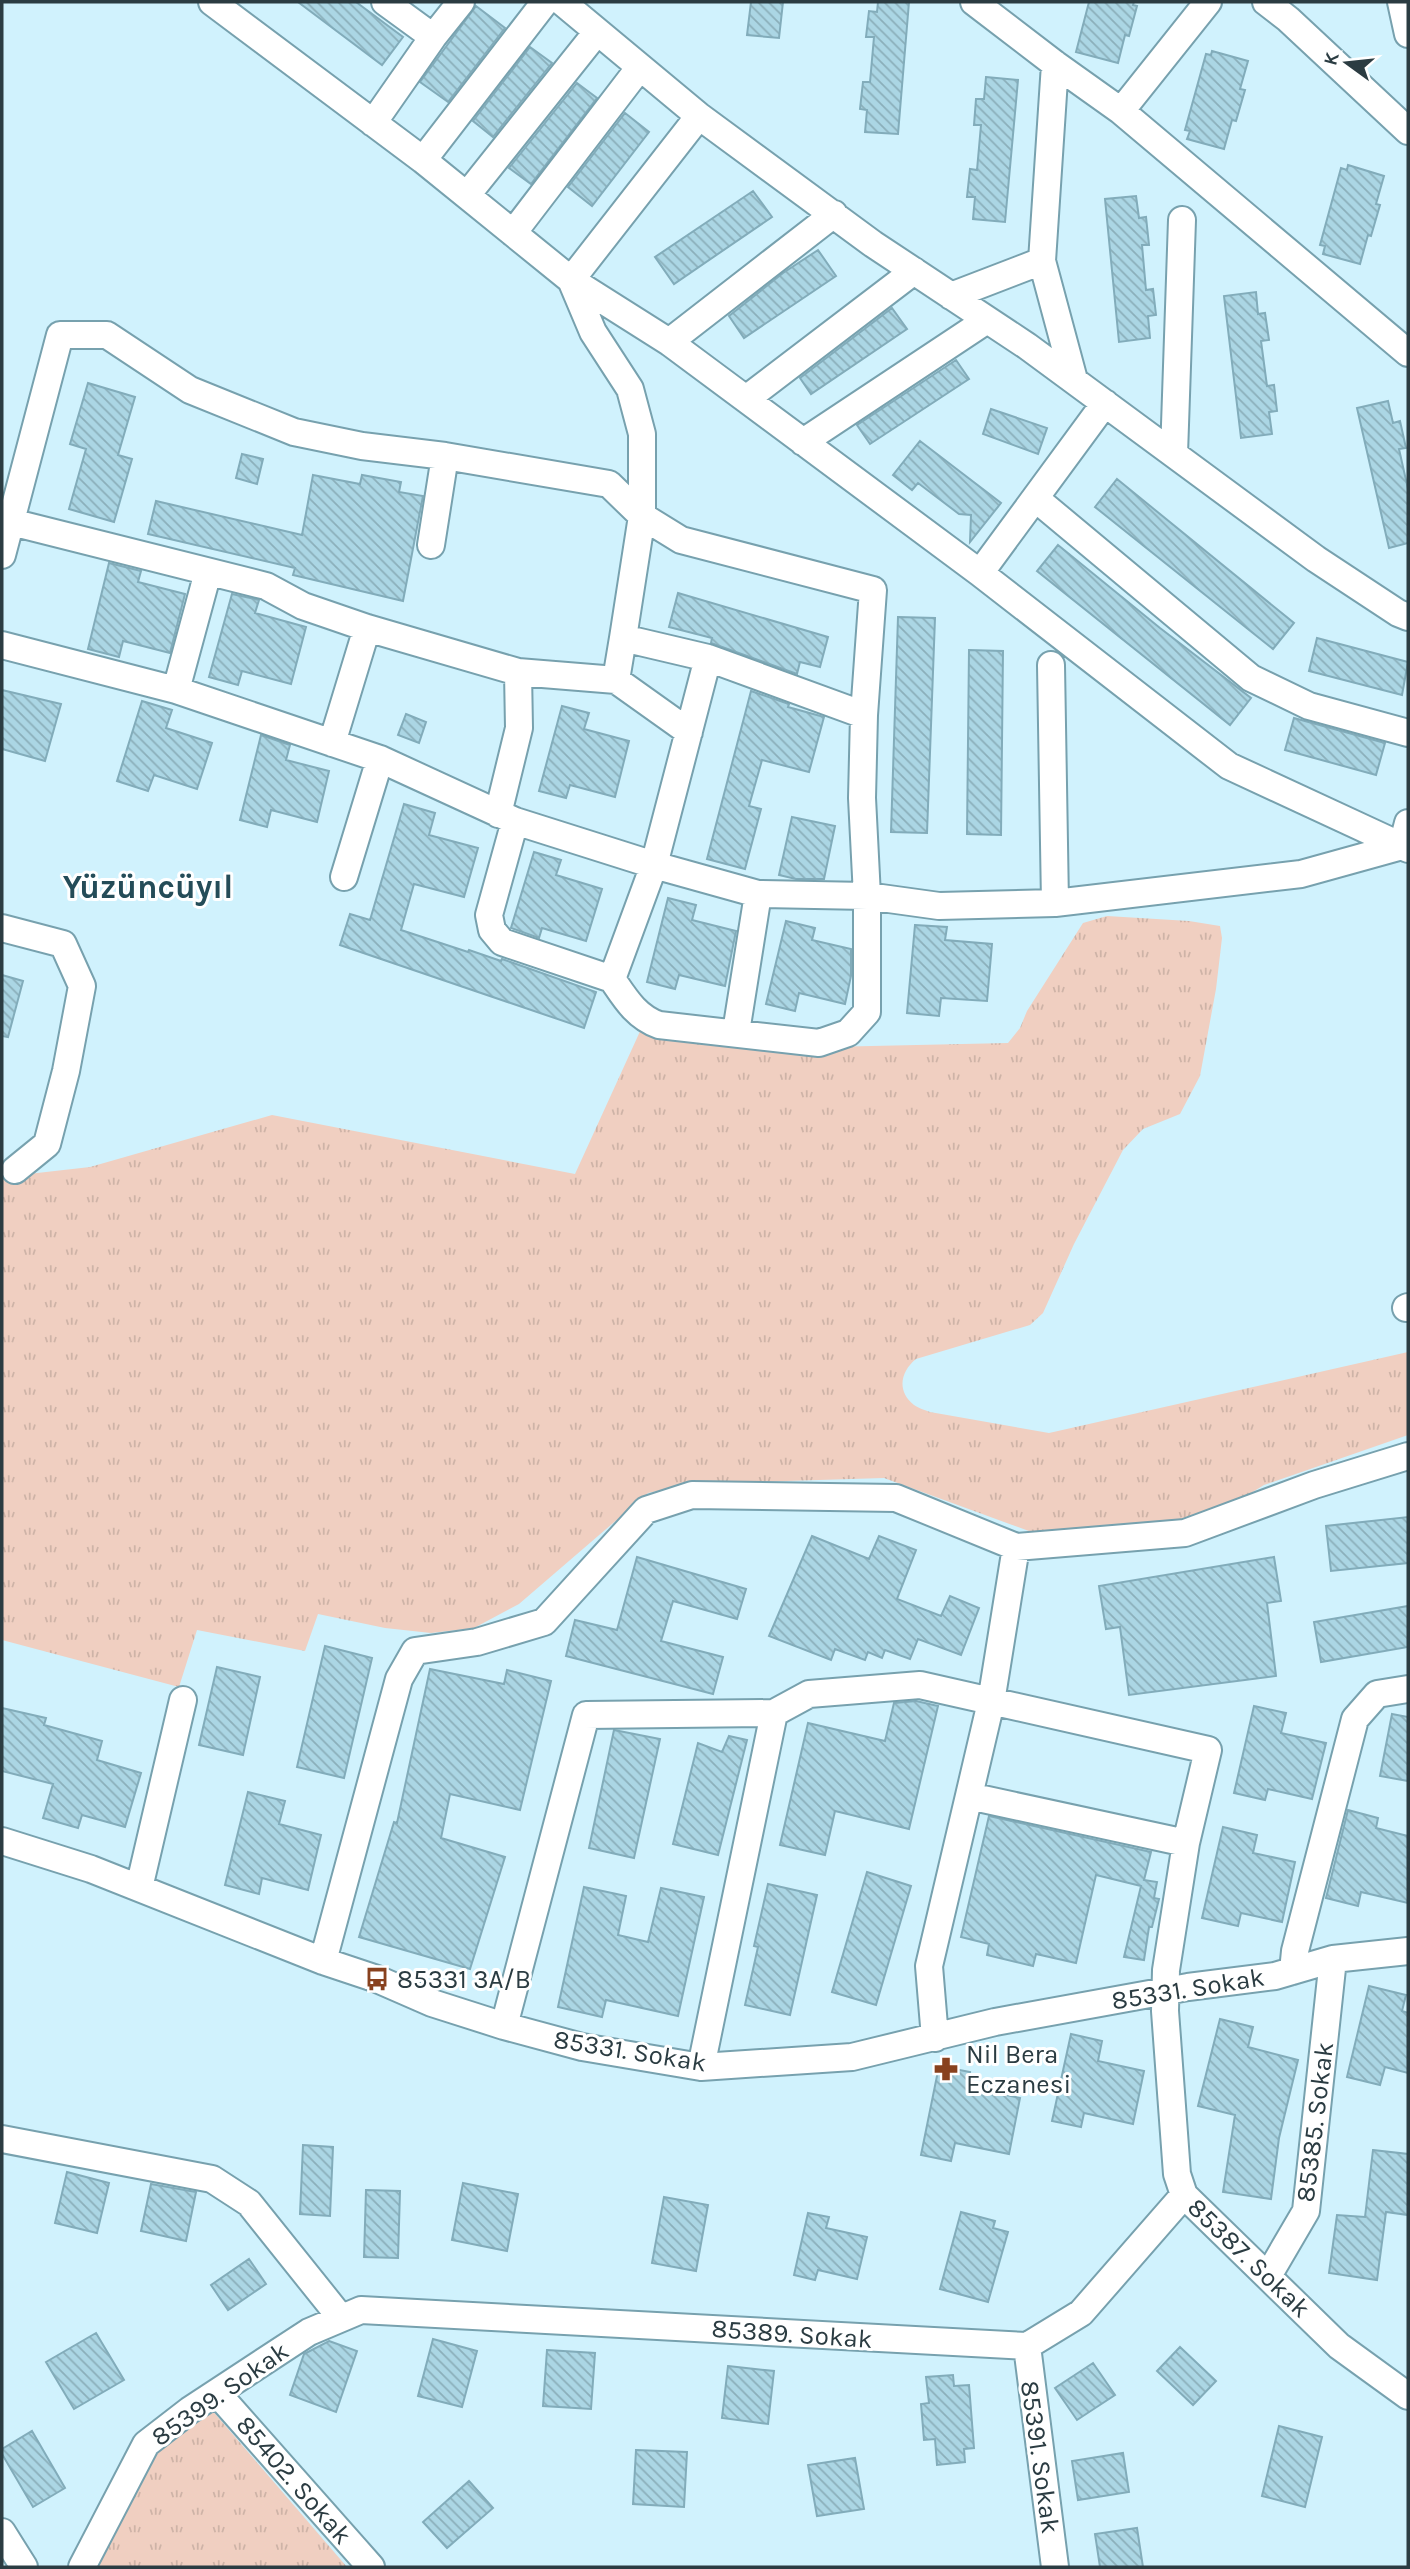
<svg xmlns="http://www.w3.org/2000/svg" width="1410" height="2569" viewBox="0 0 1410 2569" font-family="Karla,sans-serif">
  <defs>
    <pattern id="grass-tufts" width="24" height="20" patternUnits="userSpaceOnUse" patternTransform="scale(1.75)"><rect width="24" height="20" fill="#f0cfc1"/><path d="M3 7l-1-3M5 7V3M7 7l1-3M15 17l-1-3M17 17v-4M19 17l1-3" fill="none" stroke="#ceb3a7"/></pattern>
    <pattern id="building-back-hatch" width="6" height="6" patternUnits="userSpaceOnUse" patternTransform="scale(1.75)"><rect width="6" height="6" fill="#abd6e4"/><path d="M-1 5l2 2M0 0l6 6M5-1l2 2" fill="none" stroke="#8bafba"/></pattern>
  </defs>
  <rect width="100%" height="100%" fill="#d0f2fd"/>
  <path fill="url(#grass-tufts)" d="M1107 916 1189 921 1220 926 1222 938 1216 989 1200 1076 1180 1114 1143 1129 1123 1150 1074 1244 1043 1313 1030 1325 916 1359C901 1371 896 1391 914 1405 918 1408 925 1410 930 1412L1049 1433 1408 1352V1435L1264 1485 1194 1528 1045 1537 884 1478 689 1484 648 1493 519 1604 474 1628 431 1633 385 1628 318 1614 305 1651 197 1630 179 1687 2 1640V1177L90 1167 272 1115 575 1174 642 1027 780 1048 1008 1043 1020 1028 1027 1011 1083 923Z
    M211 2409 347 2567H93L154 2445Z"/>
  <path fill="url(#building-back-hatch)" stroke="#82acba" stroke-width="2" d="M298 2H356L403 37 382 65Z
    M751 2H783L779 38 747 35Z
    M878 2H909L898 134 865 132 867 110 860 109 863 82H870L874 37H866L869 11 877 12Z
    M1089 2H1134L1133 5 1137 6 1129 36 1125 35 1118 63 1076 52Z
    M476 6 505 28 448 102 420 82Z
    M530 47 552 63 493 137 473 121Z
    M1212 51 1248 61 1240 89 1245 90 1236 121 1232 120 1224 149 1187 139 1190 131 1185 130 1206 54 1211 55Z
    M986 77 1018 80 1005 222 973 219 975 197H967L970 169 977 170 981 125H974L976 99H984Z
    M577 83 597 98 531 184 509 168Z
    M625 113 649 132 592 206 568 187Z
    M1348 165 1384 176 1376 204 1380 205 1371 236 1368 235 1360 264 1323 254 1325 246 1320 245 1341 168 1347 170Z
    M753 191 772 217 674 284 655 257Z
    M1136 196 1139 218 1146 217 1149 245H1142L1146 290 1153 289 1156 315 1148 316 1150 338 1119 342 1105 199Z
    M818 250 836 276 744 338 729 316 783 273Z
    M1256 292 1258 314 1265 313 1269 340 1261 341 1267 386 1274 385 1277 411 1269 412 1272 434 1241 438 1224 296Z
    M892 308 907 329 811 394 800 378Z
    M956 360 969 379 870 444 857 425Z
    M88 383 135 397 118 455 132 459 114 522 69 509 86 449 70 444Z
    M1388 401 1393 423 1400 421 1406 448 1399 449 1408 489V543L1389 548 1357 408Z
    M991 409 1047 428 1038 454 983 434Z
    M920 441 1001 503 970 542 971 515 959 514 918 483 912 490 893 475Z
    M242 454 263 459 257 484 236 478Z
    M313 475 360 484 362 475 401 482 399 492 423 496 403 601 293 575 295 568 148 534 156 501 302 535Z
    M1117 479 1294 623 1273 649 1095 507Z
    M1058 545 1160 628 1251 698 1230 725 1037 571Z
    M109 563 141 571 138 582 185 594 170 653 123 641 119 657 88 649Z
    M678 593 828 637 820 667 800 662 797 674 711 643 712 638 669 627Z
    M232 594 259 600 255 613 306 627 291 684 242 671 238 685 209 677Z
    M898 617 935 618 927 833 891 832Z
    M1317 638 1408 662 1402 695 1309 671Z
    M969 650 1003 651 1001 835 967 834Z
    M2 690 61 704 45 761 2 749Z
    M751 691 789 704 788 707 824 717 809 772 762 760 749 806 761 809 745 869 707 859Z
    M142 701 172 710 166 728 212 743 197 789 154 775 148 791 117 781Z
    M562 706 589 713 584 729 629 741 615 797 570 785 566 798 539 791Z
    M406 714 426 722 419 743 398 735Z
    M1294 718 1385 743 1376 775 1285 750Z
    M261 735 290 745 286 760 329 771 317 822 271 810 267 827 240 820Z
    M404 804 435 813 429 835 478 848 464 897 414 884 401 930 468 952 469 950 501 961 502 959 596 992 584 1028 340 945 350 914 370 920Z
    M792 817 835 826 824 879H796L779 875Z
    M534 852 561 860 556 875 602 889 586 941 542 928 539 938 511 928Z
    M668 898 696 905 692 920 736 931 725 986 679 975 675 989 647 982Z
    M786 921 815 928 812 940 851 949V976L845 1004 799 993 795 1011 766 1004Z
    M915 925 947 927 945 940 992 944 987 1001 941 998 939 1016 907 1013Z
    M2 975 23 981 8 1037 2 1036Z
    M1408 1517V1563L1331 1571 1326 1526Z
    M812 1536 869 1559 879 1536 916 1550 897 1599 941 1616 950 1596 979 1608 961 1655 918 1639 910 1659 885 1650 882 1658 868 1652 865 1660 835 1649 831 1660 769 1636Z
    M637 1557 746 1589 737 1619 673 1601 661 1641 723 1657 713 1694 566 1656 575 1620 617 1630Z
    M1274 1557 1281 1601 1267 1603 1276 1676 1129 1695 1120 1627 1106 1629 1099 1586Z
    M1408 1606V1647L1321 1662 1314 1622Z
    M325 1646 372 1658 344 1778 297 1767Z
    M217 1667 260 1677 243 1755 199 1745Z
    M430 1669 504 1684 507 1670 551 1681 520 1810 450 1794 441 1838 505 1857 470 1969 359 1937 394 1822 397 1823Z
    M916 1701 938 1706 909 1829 835 1811 825 1855 780 1845 808 1723 885 1741 894 1703Z
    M1254 1706 1286 1713 1281 1733 1326 1743 1312 1799 1268 1789 1265 1800 1234 1793Z
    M2 1708 46 1718 44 1725 102 1741 97 1760 141 1773 125 1827 82 1815 78 1828 43 1818 53 1784 2 1771Z
    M1392 1714 1408 1717V1781L1380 1776Z
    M614 1730 660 1739 634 1858 589 1848Z
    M729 1736 747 1740 718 1855 673 1844 698 1743 722 1752Z
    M248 1792 285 1801 279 1824 321 1835 308 1890 262 1878 259 1894 225 1885Z
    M1348 1810 1378 1818 1376 1828 1408 1836V1903L1361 1892 1358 1906 1326 1898Z
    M989 1816 1151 1852 1144 1880 1157 1882 1154 1898 1159 1899 1152 1927H1149L1144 1960 1124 1957 1141 1886 1096 1875 1076 1963 1036 1954 1033 1966 987 1955 989 1944 961 1937Z
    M1223 1827 1257 1835 1253 1853 1295 1862 1282 1922 1241 1913 1238 1926 1202 1918Z
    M867 1872 911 1886 876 2005 832 1992Z
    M768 1884 817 1895 790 2015 745 2005 758 1947 754 1946Z
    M584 1887 626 1896 618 1935 648 1942 661 1888 704 1897 678 2016 606 2000 602 2017 558 2007Z
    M1369 1986 1406 1995 1402 2011 1408 2013V2073L1385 2067 1380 2085 1347 2077Z
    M1220 2019 1253 2027 1248 2047 1298 2060 1279 2138 1271 2199 1223 2192 1235 2115 1198 2106Z
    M1071 2034 1102 2041 1098 2061 1144 2071 1133 2124 1084 2113 1081 2127 1052 2121Z
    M939 2066 970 2072 967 2087 1020 2098 1009 2154 955 2143 951 2161 921 2155Z
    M303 2145 333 2147 330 2216 300 2214Z
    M1373 2150 1408 2154V2215L1386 2212 1377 2280 1329 2273 1337 2215 1365 2217Z
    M67 2172 109 2183 97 2233 55 2223Z
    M463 2183 518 2194 507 2251 452 2240Z
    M151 2184 196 2192 186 2241 141 2231Z
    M366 2190 400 2191 398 2258 364 2257Z
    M664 2197 708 2205 696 2271 652 2263Z
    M961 2212 995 2221 993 2228 1008 2232 988 2302 940 2289Z
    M808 2213 829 2217 826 2228 867 2237 857 2279 818 2270 815 2280 794 2275Z
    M249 2259 266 2284 228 2310 211 2285Z
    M96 2333 124 2380 74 2409 46 2362Z
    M433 2339 477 2351 462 2407 418 2396Z
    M329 2341 357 2351 336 2412 290 2395 304 2354Z
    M1180 2347 1216 2381 1193 2405 1157 2371Z
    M547 2350 595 2353 591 2409 543 2406Z
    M1093 2363 1115 2395 1077 2420 1055 2388Z
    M728 2366 774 2371 768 2424 722 2418Z
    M953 2375 954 2386 969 2385 974 2448 964 2449 965 2462 937 2465 935 2439 924 2440 921 2404 929 2403 926 2377Z
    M1279 2426 1322 2437 1305 2507 1262 2496Z
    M32 2431 65 2488 33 2507 2 2454V2449Z
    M636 2450 687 2452 684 2507 633 2504Z
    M1123 2453 1129 2492 1078 2500 1072 2461Z
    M855 2458 864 2509 817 2516 808 2465Z
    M469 2481 493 2508 447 2548 423 2522Z
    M1137 2528 1143 2567H1100L1095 2534Z"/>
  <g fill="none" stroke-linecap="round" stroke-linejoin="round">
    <g stroke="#77a1ae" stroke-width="30">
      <path id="minor" d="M212 2 423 160 571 280 669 342 980 573 1229 766 1408 849
        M385 2 433 37
        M562 2 699 116 873 244 1027 346 1316 559 1398 613 1408 617
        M974 2 1055 64 1121 111 1408 353
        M1266 2 1288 19 1408 131
        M1401 2 1408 34
        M1055 64 1042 261 1074 380
        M1121 111 1208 2
        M373 123 433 37 461 2
        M423 160 545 2
        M467 195 597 32
        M513 233 640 67
        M951 296 1042 261
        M669 342 834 214
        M746 399 914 271
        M803 442 987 320
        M1174 454 1182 220
        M1035 498 1251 678 1309 706 1408 733
        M11 522 266 586 303 606 367 628 518 672 616 680 623 638
        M431 545 445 456
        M2 555 60 335H107L190 390 294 432 362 446 445 456 609 484 642 516 681 540 873 590 864 715 862 798 867 896V1012L848 1033 819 1043 659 1025C636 1017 625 998 612 979L654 865 708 658 623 638 642 516V434L630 389 593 332 571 280 699 116
        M980 573 1105 403
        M2 645 176 690 380 759 515 821 654 865 758 894 867 896 939 906 1055 903 1301 874 1402 846 1408 823
        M708 658 864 715
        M1051 665 1055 903
        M616 680 689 732
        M176 690 208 572
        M332 743 367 628
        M498 814 519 728 518 672
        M515 821 489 915 492 930 502 942 612 979
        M344 877 380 759
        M2 928 63 944 82 986 66 1071 47 1144 15 1170
        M736 1032 758 894
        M1406 1308 1408 1307
        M969 1796 1186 1843
        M2 1841 91 1869 323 1961 377 1979 432 2003 504 2026 582 2047 701 2067 852 2057 995 2022 1188 1987 1275 1976 1333 1959 1408 1951
        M139 1888 183 1700
        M323 1961 399 1679 415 1651 477 1642 544 1622 646 1510 692 1495 896 1498 1016 1547 1185 1533 1314 1485 1408 1456
        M1293 1971 1295 1951 1355 1719 1377 1694 1408 1689
        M504 2026 586 1715 774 1713 809 1694 920 1685 1208 1750 1186 1843 1166 1970 1165 2011 1177 2174 1184 2195 1339 2346 1408 2396
        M935 2038 929 1966 991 1702 1016 1547
        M701 2067 774 1713
        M2 2139 212 2179 249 2203 341 2318
        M1268 2276 1306 2211 1333 1959
        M1027 2346 1055 2567
        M217 2393 371 2567
        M2 2532 24 2567
        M82 2567 146 2444 190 2410 309 2332 361 2310 1027 2346 1081 2313 1184 2195"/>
    </g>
    <use href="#minor" stroke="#fff" stroke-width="26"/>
  </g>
  <defs>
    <g id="bus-bare" transform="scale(1.89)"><path d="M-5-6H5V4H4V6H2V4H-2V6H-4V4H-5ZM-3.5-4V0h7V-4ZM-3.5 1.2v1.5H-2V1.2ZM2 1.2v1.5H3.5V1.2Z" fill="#88411e" stroke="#fff" stroke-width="2.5" paint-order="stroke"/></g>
    <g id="pharmacy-bare" transform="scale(1.89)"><path d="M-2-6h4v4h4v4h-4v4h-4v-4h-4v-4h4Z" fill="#88411e" stroke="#fff" stroke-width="2.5" paint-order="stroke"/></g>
  </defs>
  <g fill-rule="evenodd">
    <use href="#bus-bare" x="377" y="1979"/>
    <use href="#pharmacy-bare" x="946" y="2069"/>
  </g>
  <g text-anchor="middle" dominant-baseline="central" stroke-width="6" stroke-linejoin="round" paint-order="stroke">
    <g font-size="26" fill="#2b3c42" stroke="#fff" text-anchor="start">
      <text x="397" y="1979">85331 3A/B</text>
      <text x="966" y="2054">Nil Bera<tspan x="966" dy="30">Eczanesi</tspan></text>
    </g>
    <g font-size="26" fill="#2b3c42" stroke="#fff">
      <text transform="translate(1188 1989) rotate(-9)">85331. Sokak</text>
      <text transform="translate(630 2051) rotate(9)">85331. Sokak</text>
      <text transform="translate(1315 2122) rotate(-83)">85385. Sokak</text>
      <text transform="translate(1249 2258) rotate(44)">85387. Sokak</text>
      <text transform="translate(792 2334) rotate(4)">85389. Sokak</text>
      <text transform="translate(220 2394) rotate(-35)">85399. Sokak</text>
      <text transform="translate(1040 2457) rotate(82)">85391. Sokak</text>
      <text transform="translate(294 2480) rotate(49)">85402. Sokak</text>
    </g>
    <g font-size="33" font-weight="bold" fill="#244c58" stroke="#fff">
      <text x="148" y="887">Yüzüncüyıl</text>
    </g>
  </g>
  <rect width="1410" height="2569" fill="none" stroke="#2b3c42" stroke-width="7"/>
  <g transform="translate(1347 63) rotate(285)" stroke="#ffffff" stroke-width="5" paint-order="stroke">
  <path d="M0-5L12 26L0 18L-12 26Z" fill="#2b3c42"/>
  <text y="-10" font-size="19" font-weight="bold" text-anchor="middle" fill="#2b3c42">K</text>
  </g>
</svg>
